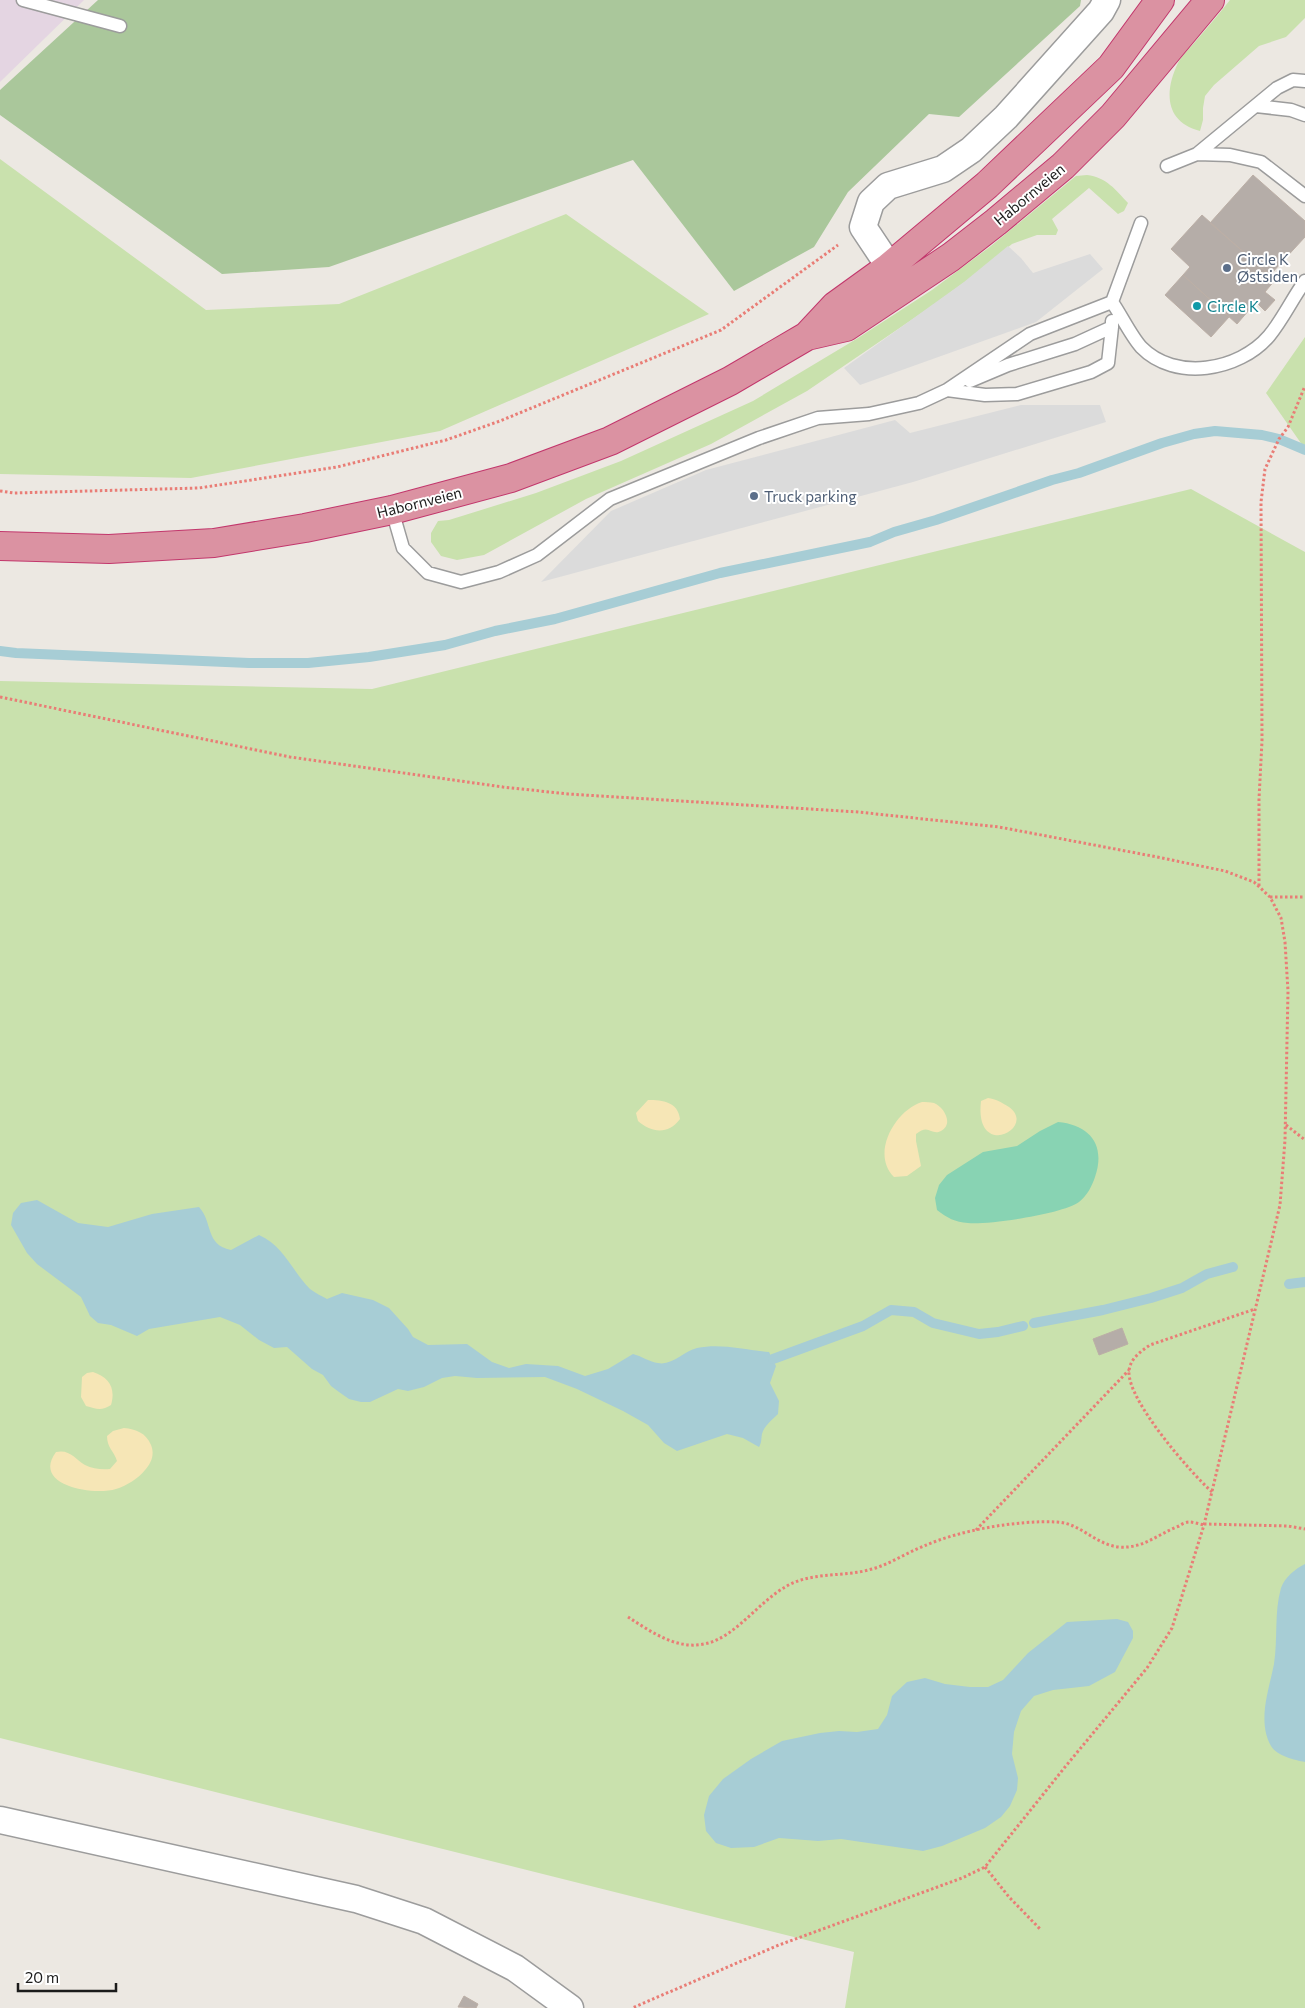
<svg xmlns="http://www.w3.org/2000/svg" width="1305" height="2008" viewBox="0 0 1305 2008" font-family="Commissioner,sans-serif">
  <rect width="100%" height="100%" fill="#ece8e2"/>
  <path fill="#e4d5e2" d="M0 0H84L0 82Z"/>
  <path fill="#c9e1ad" d="M1230 0H1305V18L1286 37 1259 46 1214 85 1205 96 1203 108V120L1200 131C1165 122 1164 92 1178 63 1182 55 1190 48 1195 42 1207 28 1219 14 1230 0Z
    M0 159 206 310 339 304 566 214 709 314 440 431 191 478 0 474Z
    M1087 175C1106 177 1116 190 1128 203L1124 211 1118 214 1089 188 1052 219 1058 230 1056 235H1037L1012 244 977 273 932 306 807 391 711 444 586 499 484 555 457 560 441 556 431 542V533L438 521 449 520 536 493 621 461 753 401 858 338 932 290 991 246 1076 176Z
    M1305 337V449L1266 393Z
    M1191 489 1305 552V2008H845L854 1952 0 1738V681L372 689Z"/>
  <path fill="#aac79b" d="M98 0H1081L1080 6 959 117 929 114 848 192 814 247 734 291 633 160 329 267 222 274 0 115V90Z"/>
  <path fill="#f6e6b6" d="M988 1098C996 1099 1001 1102 1009 1107 1038 1128 974 1161 981 1101Z
    M648 1100C663 1100 678 1102 680 1119 668 1135 652 1133 638 1121L636 1113Z
    M922 1102C926 1102 930 1102 934 1103 944 1107 954 1124 941 1131 931 1136 929 1123 916 1134V1141L921 1166 907 1176 894 1177C870 1153 896 1110 922 1102Z
    M93 1372C109 1377 116 1388 111 1405 102 1411 96 1409 86 1406L81 1397 82 1377 87 1373Z
    M124 1428C136 1429 146 1433 151 1445 155 1455 151 1463 145 1470 139 1478 126 1486 116 1489 94 1496 31 1486 56 1452 70 1449 75 1459 85 1465 93 1469 102 1470 110 1469L117 1461C114 1451 107 1448 107 1436L113 1431Z"/>
  <path fill="#88d3b3" d="M1058 1122C1090 1125 1106 1145 1095 1177 1092 1186 1087 1196 1079 1202 1063 1214 988 1225 968 1223 955 1222 947 1218 937 1210L935 1198 939 1185 947 1175 983 1152 1017 1146 1040 1131Z"/>
  <path fill="#dbdbdb" d="M1008 246 1021 258 1033 273 1090 254 1103 269 1036 322 860 385 844 368 964 282Z
    M1021 405H1100L1106 422 913 482 541 582 611 511 706 470 895 420 910 433Z"/>
  <path fill="#a7cdd5" d="M37 1200 78 1223 108 1227 152 1214 199 1207C213 1222 205 1245 231 1250L259 1235C284 1246 292 1271 310 1289 315 1293 322 1296 327 1299L342 1293 373 1300 389 1308 408 1329 413 1337 428 1345 467 1344 492 1362 509 1368 526 1364 558 1366 585 1376 608 1369 633 1354C641 1356 650 1362 658 1363 672 1366 684 1351 697 1348 721 1343 745 1350 769 1352L776 1366 770 1383 779 1401 778 1414C772 1420 764 1426 762 1434 761 1439 762 1442 759 1447L743 1438 727 1434 677 1451 664 1443 648 1425 623 1411 577 1389 545 1377 477 1378 455 1376 442 1378 424 1387 408 1391 398 1389 370 1402H361L349 1399 339 1392 331 1386 323 1375 312 1369 287 1347 274 1348 259 1340 240 1325 220 1317 149 1329 137 1336 111 1325 98 1323 90 1316 81 1297 37 1264 27 1253 11 1225 13 1213 21 1203Z
    M1305 1564V1762C1295 1760 1277 1756 1271 1746 1257 1721 1269 1690 1274 1664 1278 1639 1274 1612 1281 1588 1285 1577 1295 1569 1305 1564Z
    M1117 1619 1128 1622 1133 1631V1638L1115 1672 1089 1686 1053 1690 1034 1696 1021 1711 1014 1732 1012 1754 1018 1778 1017 1790 1010 1806 1001 1817 985 1828 942 1846 923 1851 841 1839 818 1841 779 1838 754 1847 731 1848 716 1843 706 1831 704 1815 709 1796 723 1779 751 1759 782 1741 820 1733 839 1731 857 1732 878 1729 887 1715 892 1696 907 1682 925 1678 945 1684 970 1687H988L1003 1680 1028 1653 1067 1622Z"/>
  <g fill="none" stroke-linecap="round" stroke-linejoin="round">
    <path stroke="#a7cdd5" stroke-width="10" d="M0 651 16 653 249 663H308L369 657 445 645 495 631 555 619 720 573 870 542 894 532 936 520 1052 480 1079 473 1162 443 1194 434 1215 431 1262 435 1279 439 1305 450
      M1289 1284 1305 1282
      M1034 1323 1103 1310 1151 1298 1182 1288 1207 1274 1233 1267
      M773 1359 863 1326 891 1310 914 1312 933 1323 979 1334 998 1332 1023 1326"/>
  </g>
  <path fill="#b5ada8" stroke="#bcafa6" d="M1253 175 1305 221V237L1270 275 1210 223Z
    M1202 215 1275 280 1265 292 1275 300 1265 311 1256 302 1237 324 1183 275 1190 267 1171 249Z
    M1183 275 1229 317 1211 337 1165 295Z
    M1122 1328 1128 1344 1099 1355 1093 1339Z
    M464 1996 478 2004 476 2008 458 2007Z"/>
  <g fill="none" stroke-linecap="round" stroke-linejoin="round">
    <g stroke="#9c9c9c" stroke-width="15">
      <path id="lane" d="M23 0 120 26
        M1256 106 1291 110 1305 115
        M1197 154 1230 155 1261 162 1305 196
        M1167 166 1197 154 1277 88 1293 80 1305 81
        M1112 302C1121 315 1131 336 1141 347 1175 382 1239 371 1269 336 1283 319 1292 299 1305 281
        M970 381 1008 365 1075 344 1112 327V321
        M947 390 985 395 1017 394 1091 372 1108 363 1112 327
        M392 510 403 548 428 573 461 582 499 572 537 555 610 499 759 438 818 418 869 414 919 403 947 390 1030 334 1112 302 1141 223"/>
    </g>
    <g stroke="#9c9c9c" stroke-width="29">
      <path id="street" d="M901 284 863 227 871 202 888 186 943 169 971 150 1006 117 1101 11 1107 0
        M0 1820 356 1899 424 1921 515 1968 570 2008"/>
    </g>
    <g stroke="#c2376c" stroke-width="30">
      <path id="highway" d="M807 336 835 306 889 267 987 185 1111 67 1160 0
        M0 546 109 549 214 543 305 528 392 510 511 478 610 441 730 381 807 336 846 327 951 257 996 222 1063 166 1113 116 1210 0"/>
    </g>
    <path stroke="#e97d76" stroke-width="3" stroke-dasharray="2.5 2.5" stroke-linecap="butt" d="M0 491 14 493 199 488 337 467 446 440 500 421 721 330 838 245
      M0 697 290 757 503 787 568 794 858 812 999 827 1152 856 1225 871 1254 882 1270 897 1281 918 1285 942 1288 991 1285 1140 1280 1205 1204 1525 1172 1628 1147 1668 1065 1767 985 1867 962 1878 779 1945 632 2008
      M1259 886V799L1262 741 1261 502 1265 469 1279 439 1288 427 1305 386
      M1270 897H1305
      M1286 1125 1305 1140
      M1212 1492C1190 1472 1127 1400 1129 1371 1130 1359 1140 1352 1150 1345L1255 1309
      M1204 1524 1288 1526 1305 1529
      M976 1530 1129 1370
      M628 1617C650 1631 676 1650 704 1644 739 1638 765 1590 801 1580 824 1573 849 1576 872 1569 890 1564 906 1553 924 1546 960 1530 1018 1520 1057 1522 1080 1523 1096 1545 1119 1547 1143 1549 1158 1534 1179 1526 1182 1524 1186 1522 1189 1522 1194 1522 1199 1524 1204 1525
      M985 1867 1009 1897 1041 1930"/>
    <use href="#lane" stroke="#fff" stroke-width="12"/>
    <use href="#street" stroke="#fff" stroke-width="26"/>
    <use href="#highway" stroke="#db92a2" stroke-width="28"/>
  </g>
  <g fill="#5c6f8a" stroke="#fff" stroke-width="2">
    <circle cx="1227" cy="268" r="5"/>
    <circle cx="754" cy="496" r="5"/>
  </g>
  <circle fill="#0f9aa8" stroke="#fff" stroke-width="2" cx="1197" cy="306" r="5"/>
  <g text-anchor="middle" dominant-baseline="central" stroke-width="4" stroke-linejoin="round" paint-order="stroke">
    <g font-size="15" fill="#1b1b1b" stroke="#fff">
      <text transform="translate(1029 194) rotate(-40)">Habornveien</text>
      <text transform="translate(419 502) rotate(-14)">Habornveien</text>
    </g>
    <g font-size="15" fill="#4e5e75" stroke="#fff" text-anchor="start">
      <text x="1237" y="259">Circle K<tspan x="1237" dy="17">Østsiden</tspan></text>
      <text x="764" y="496">Truck parking</text>
    </g>
    <g font-size="15" fill="#0d838f" stroke="#fff" text-anchor="start">
      <text x="1207" y="306">Circle K</text>
    </g>
  </g>
  <path d="M18 1983v8h98v-8" fill="none" stroke="#1b1b1b" stroke-width="2.5"/>
  <text x="25" y="1983" font-size="15" fill="#1b1b1b" stroke="#ffffff" stroke-width="4" paint-order="stroke">20 m</text>
</svg>
